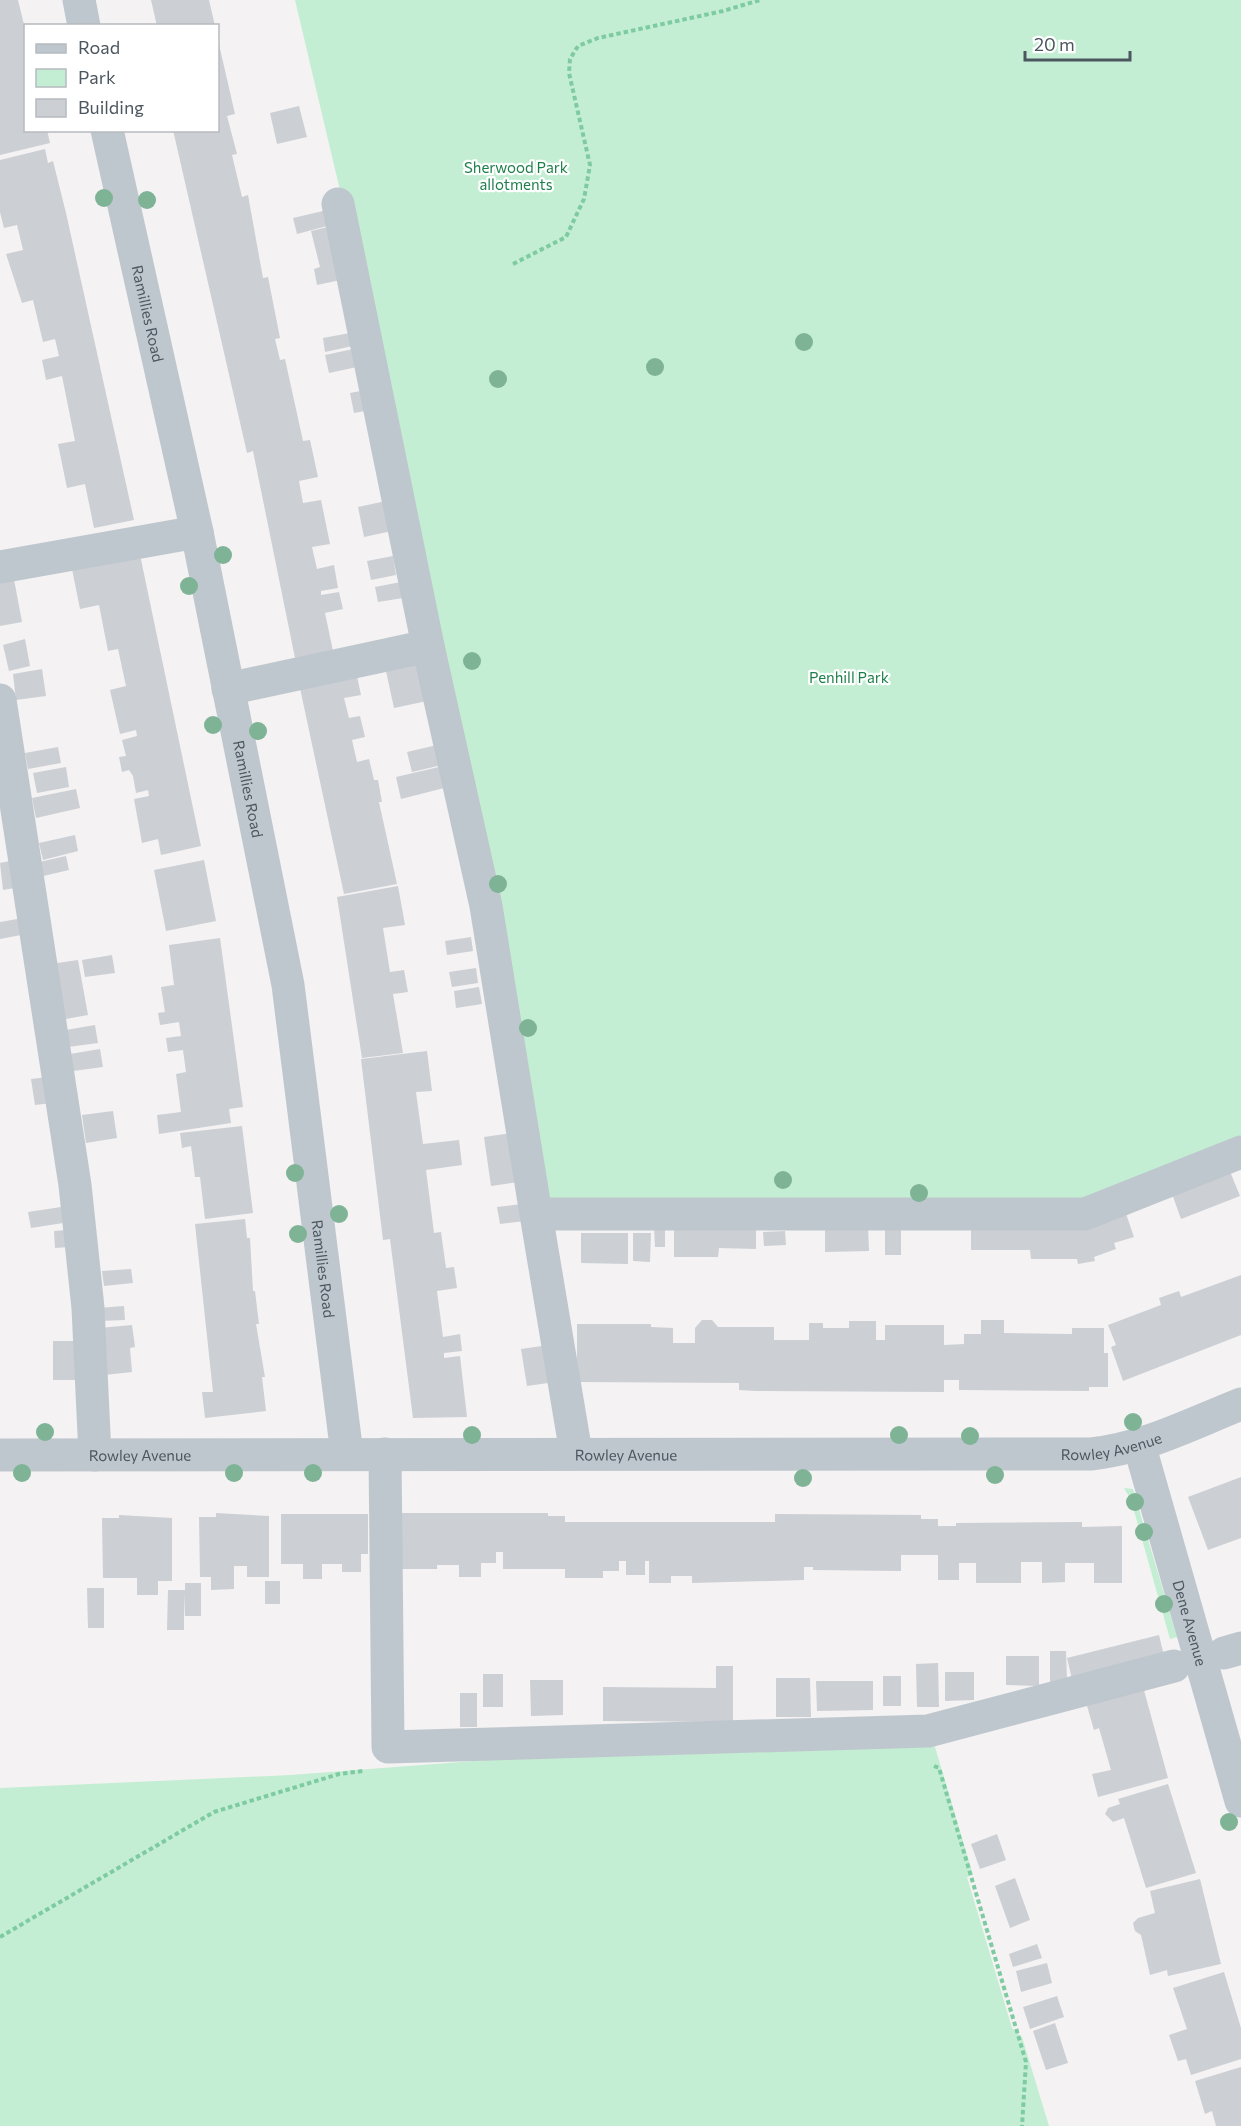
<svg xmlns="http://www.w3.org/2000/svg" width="1241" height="2126" viewBox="0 0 1241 2126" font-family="Commissioner,sans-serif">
  <rect width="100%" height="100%" fill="#f4f2f2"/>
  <path fill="#c4eed3" d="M295 0H1241V1143L1082 1207 552 1205 538 1169 387 389Z
    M1124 1488 1133 1489 1177 1637 1170 1639 1131 1500Z
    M933 1740 973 1875 967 1877 1012 2028 1022 2037 1049 2126H0V1788L291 1775 566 1754Z"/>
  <path fill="#cccfd4" d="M0 0H18L26 33V130H47L50 143 0 155Z
    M151 0H209L215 26H157Z
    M218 40 235 114 227 116 237 154 232 155 242 197 248 195 263 278 268 277 280 338 275 339 280 360 285 359 303 441 310 440 318 477 299 481 303 503 321 500 330 544 312 547 317 569 334 565 338 588 321 591V595L339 592 343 609 325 613 333 651 295 658 253 451 247 453 173 130H218Z
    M299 106 307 137 277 144 270 113Z
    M45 149 48 163 53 161 66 213 134 520 94 528 85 484 67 488 58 444 75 441 62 376 46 380 42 360 59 356 55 339 43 342 33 300 22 303 6 254 23 250 17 225 4 228 0 212V160Z
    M323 211 327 226 297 234 293 218Z
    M332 226 345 279 317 285 314 269 320 267 311 231Z
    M350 333 353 346 325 352 323 338Z
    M353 349 357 367 329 373 325 355Z
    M366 390 370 410 354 413 350 393Z
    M386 501 392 531 364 537 358 507Z
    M139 550 201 846 161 855 158 839 142 843 134 799 149 796 148 790 136 793 133 776 129 770 122 772 119 757 126 756 122 740 137 736 136 730 120 734 110 690 126 686 118 649 108 651 99 605 80 609 71 564Z
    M393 556 396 575 371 580 367 561Z
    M13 574 22 622 0 626V576Z
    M401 582 403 598 378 602 375 587Z
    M25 639 30 666 9 671 3 645Z
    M419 664 427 701 394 708 386 671Z
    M42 669 46 696 16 700 13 674Z
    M357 676 361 695 344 698 349 718 360 716 365 737 352 740 357 762 369 759 374 780H378L382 802H379L397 884 344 894 300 688Z
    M437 745 442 765 412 772 407 752Z
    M58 747 61 763 28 769 25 753Z
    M443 766 448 787 401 799 396 777Z
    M66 767 69 787 37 793 33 773Z
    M76 789 80 808 36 818 32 798Z
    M75 835 78 851 43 860 39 843Z
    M66 856 69 870 39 877 35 863Z
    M15 860 20 887 3 890 0 863Z
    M204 860 216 921 166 931 154 870Z
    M398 886 405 925 383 928 390 972 404 970 408 992 393 994 403 1053 362 1058 337 897Z
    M23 918 26 934 0 939V922Z
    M471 937 473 951 447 955 445 941Z
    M220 938 243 1107 229 1109 231 1123 159 1134 157 1115 181 1112 176 1074 186 1072 183 1050 168 1052 166 1038 181 1036 179 1022 160 1025 158 1013 165 1012 161 987 174 985 169 945Z
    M112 955 115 973 85 977 82 960Z
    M78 960 88 1015 60 1020 51 964Z
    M476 968 478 983 452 987 449 972Z
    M479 987 482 1004 456 1008 454 991Z
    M95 1025 98 1043 68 1047 66 1030Z
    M100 1049 103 1067 73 1071 70 1054Z
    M427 1051 432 1091 416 1092 423 1144 459 1140 462 1165 426 1170 434 1233 441 1232 446 1268 454 1267 457 1288 437 1291 443 1337 460 1334 462 1351 444 1353V1358L460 1356 467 1417 413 1418 390 1239 383 1240 361 1059Z
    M49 1077 52 1103 35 1105 31 1079Z
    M113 1111 117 1138 86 1143 82 1115Z
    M242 1126 253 1213 205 1219 200 1177H195L191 1146 182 1148 180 1133Z
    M512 1133 518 1182 491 1186 484 1137Z
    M1229 1169 1240 1196 1181 1219 1171 1191Z
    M522 1204 525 1221 500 1224 497 1207Z
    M61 1207 63 1223 31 1228 28 1212Z
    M1124 1208 1134 1237 1114 1243 1116 1249 1094 1257 1095 1261 1078 1264 1077 1259H1031L1030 1250H971V1226Z
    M245 1219 247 1238H250L253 1291H255L259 1324H256L265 1377H262L266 1411 205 1418 202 1392H213L195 1224Z
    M674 1226H756V1249L719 1248 718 1257H674Z
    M654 1227H665V1247H655Z
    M868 1227 869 1251 825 1252V1229Z
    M885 1227H901V1255H885Z
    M68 1230 69 1247 55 1248 54 1231Z
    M785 1231 786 1245 764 1246 763 1232Z
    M581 1233H628V1264L581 1263Z
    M633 1233H651L650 1262 633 1261Z
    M131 1269 133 1283 104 1286 102 1271Z
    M1241 1275V1335L1123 1381 1111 1347 1116 1345 1108 1325 1161 1305 1159 1298 1179 1291 1181 1297Z
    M124 1306 125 1320 99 1321 98 1308Z
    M702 1320H712L718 1327H774V1340H809V1323H823V1328H849V1321H876V1340H885V1325H944V1345L964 1344V1334H981V1320H1004V1333L1072 1334V1328H1104V1353H1108V1387H1089V1391L959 1390V1380H944V1392L756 1391 739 1390V1383L577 1382V1324H651V1327L673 1328V1343H695V1328Z
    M132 1325 135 1347 130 1348 132 1372 104 1375 99 1328Z
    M53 1341H80V1380H53Z
    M549 1345 555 1382 527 1386 521 1349Z
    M1241 1477V1538L1208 1550 1188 1497Z
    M216 1513 269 1516V1577H247V1566H234V1589L211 1590V1577H200L199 1517H216Z
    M401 1513H548V1516H565V1522H775V1514L921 1515V1519H938V1526H956V1523L1082 1522V1527L1122 1526V1583H1094V1563H1065V1582L1042 1583V1562H1021V1583H976V1563H959V1580H938V1555H901V1571L813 1570V1567H804V1580L692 1583V1576H671V1583H649V1561H645V1575H626V1561H619V1571H603V1578H565V1569H503V1552H496V1563H481V1577H459V1565H437V1569H401Z
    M281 1514H368V1554H361V1572H342V1564H322V1579H303V1564H281Z
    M119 1515 172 1518V1581H158V1595H137V1578H103L102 1518H119Z
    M265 1581H280V1604H265Z
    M185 1583H201V1616H185L184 1593V1630H167L168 1590H185Z
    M87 1588H104V1628H88Z
    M1159 1635 1164 1656 1072 1679 1067 1658Z
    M1050 1651H1066L1067 1681 1050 1682Z
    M1006 1656H1039V1686L1006 1685Z
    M938 1663 939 1707H917L916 1664Z
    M716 1666H733V1722L603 1721V1687L716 1688Z
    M945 1672H974V1700L945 1701Z
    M483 1674H503V1707H483Z
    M883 1676H901V1706H883Z
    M776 1678H810L811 1717H776Z
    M530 1680H563V1715L531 1716Z
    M816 1681H873V1710L817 1711Z
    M1142 1683 1168 1778 1098 1797 1092 1774 1111 1770 1099 1728 1094 1730 1085 1699Z
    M460 1693H477V1727H460Z
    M1168 1784 1196 1873 1146 1888 1124 1818 1113 1822 1105 1814 1108 1808 1120 1804 1118 1799Z
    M997 1834 1006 1860 980 1869 971 1844Z
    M1015 1878 1030 1920 1010 1928 995 1886Z
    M1200 1879 1221 1964 1168 1976 1167 1970 1150 1975 1141 1935 1135 1931 1133 1923 1138 1918 1155 1913 1150 1891Z
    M1037 1944 1042 1958 1013 1967 1009 1954Z
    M1047 1963 1052 1983 1021 1992 1016 1971Z
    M1224 1972 1241 2028V2059L1191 2075 1186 2059 1178 2061 1169 2035 1187 2029 1173 1988Z
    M1057 1996 1064 2017 1030 2029 1023 2007Z
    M1055 2023 1068 2063 1046 2070 1033 2031Z
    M1241 2067V2126H1216L1212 2111 1205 2114 1195 2081Z"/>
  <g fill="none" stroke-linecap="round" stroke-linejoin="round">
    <path stroke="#7ecba2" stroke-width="4" stroke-dasharray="4.5 3" stroke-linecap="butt" d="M513 264 566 237 584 199 590 165 569 73 570 59 578 46 598 38 723 11 760 0
      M934 1766 939 1768 1026 2062 1022 2126
      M0 1937 214 1812 339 1774 363 1771"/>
    <g stroke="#bfc7ce" stroke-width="33">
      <path d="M79 0 84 26"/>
      <path id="s1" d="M107 130 197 532 288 985 347 1454"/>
      <path d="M0 567 197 532"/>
      <path d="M428 646 486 906 536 1214"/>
      <path d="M228 689 428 646 338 204"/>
      <path d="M0 700 75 1185 88 1308 95 1455"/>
      <path id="s2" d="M1139 1444 1241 1801"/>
      <path d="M576 1453 536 1214H1085L1241 1152"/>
      <path d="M385 1454 388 1747 928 1731 1174 1666"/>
      <path id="s3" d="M0 1455 1091 1454C1143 1449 1193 1423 1241 1404"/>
      <path d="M1224 1653 1241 1648"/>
    </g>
  </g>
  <g fill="#7eb396">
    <circle cx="104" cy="198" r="9"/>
    <circle cx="147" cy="200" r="9"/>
    <circle cx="804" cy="342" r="9"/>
    <circle cx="655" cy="367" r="9"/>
    <circle cx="498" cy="379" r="9"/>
    <circle cx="223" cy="555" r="9"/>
    <circle cx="189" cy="586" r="9"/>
    <circle cx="472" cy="661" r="9"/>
    <circle cx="213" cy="725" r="9"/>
    <circle cx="258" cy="731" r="9"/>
    <circle cx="498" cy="884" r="9"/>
    <circle cx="528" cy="1028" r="9"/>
    <circle cx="295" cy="1173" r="9"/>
    <circle cx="783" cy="1180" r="9"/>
    <circle cx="919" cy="1193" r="9"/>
    <circle cx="339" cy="1214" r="9"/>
    <circle cx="298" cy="1234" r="9"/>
    <circle cx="1133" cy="1422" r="9"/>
    <circle cx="45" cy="1432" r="9"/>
    <circle cx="472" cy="1435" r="9"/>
    <circle cx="899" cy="1435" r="9"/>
    <circle cx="970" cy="1436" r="9"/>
    <circle cx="22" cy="1473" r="9"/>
    <circle cx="234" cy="1473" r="9"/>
    <circle cx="313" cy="1473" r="9"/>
    <circle cx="995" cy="1475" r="9"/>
    <circle cx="803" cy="1478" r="9"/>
    <circle cx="1135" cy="1502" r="9"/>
    <circle cx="1144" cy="1532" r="9"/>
    <circle cx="1164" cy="1604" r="9"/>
    <circle cx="1229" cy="1822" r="9"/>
  </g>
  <g text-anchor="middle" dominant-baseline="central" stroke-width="4.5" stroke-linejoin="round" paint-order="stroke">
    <g font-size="15" fill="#1d7f4a" stroke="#fff">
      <text x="516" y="167">Sherwood Park<tspan x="516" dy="17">allotments</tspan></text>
      <text x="849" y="677">Penhill Park</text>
    </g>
    <g font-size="15" fill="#4b565f" stroke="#fff">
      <text stroke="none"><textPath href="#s1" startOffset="188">Ramillies Road</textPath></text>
      <text stroke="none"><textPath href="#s1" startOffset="674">Ramillies Road</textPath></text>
      <text stroke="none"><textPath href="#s1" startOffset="1160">Ramillies Road</textPath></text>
      <text stroke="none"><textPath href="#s3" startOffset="1112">Rowley Avenue</textPath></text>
      <text stroke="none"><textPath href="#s3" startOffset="626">Rowley Avenue</textPath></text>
      <text stroke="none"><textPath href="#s3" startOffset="140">Rowley Avenue</textPath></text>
      <text stroke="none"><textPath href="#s2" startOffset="186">Dene Avenue</textPath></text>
    </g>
  </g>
  <rect x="24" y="24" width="195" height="108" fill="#ffffff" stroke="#b7bbbf" stroke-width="1.5"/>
  <rect x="36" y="44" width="30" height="9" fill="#bfc7ce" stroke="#b7bbbf" stroke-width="1.5"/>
  <text x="78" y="54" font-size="18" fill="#4b565f">Road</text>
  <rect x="36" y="69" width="30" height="18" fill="#c4eed3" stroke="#b7bbbf" stroke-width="1.5"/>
  <text x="78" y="84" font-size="18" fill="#4b565f">Park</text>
  <rect x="36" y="99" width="30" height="18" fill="#cccfd4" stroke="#b7bbbf" stroke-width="1.5"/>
  <text x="78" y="114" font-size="18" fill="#4b565f">Building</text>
  <path d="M1025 51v9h105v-9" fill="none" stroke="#4b565f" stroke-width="3"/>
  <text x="1034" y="51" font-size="18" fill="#4b565f" stroke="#ffffff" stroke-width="4.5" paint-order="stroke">20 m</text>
</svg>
